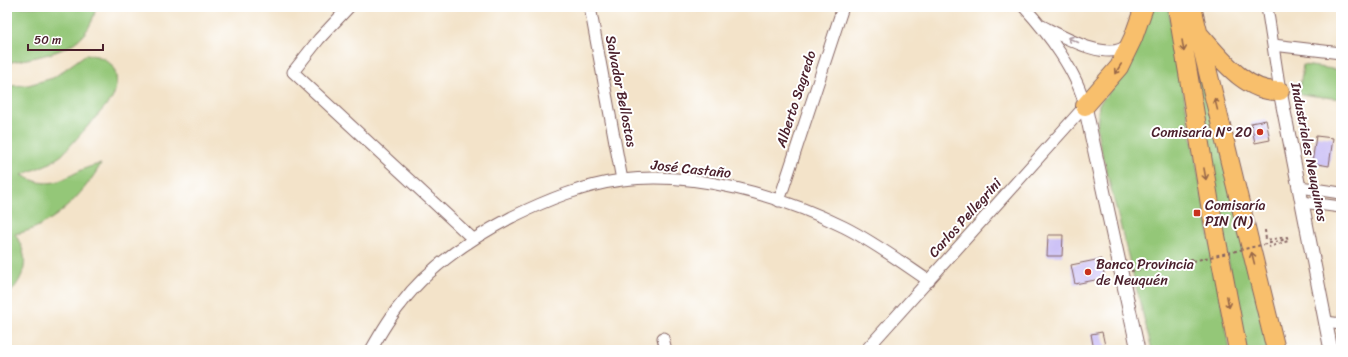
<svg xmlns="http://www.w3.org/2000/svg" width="1348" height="357" viewBox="0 0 1348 357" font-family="Sriracha,sans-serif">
  <rect width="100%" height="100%" fill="#fff"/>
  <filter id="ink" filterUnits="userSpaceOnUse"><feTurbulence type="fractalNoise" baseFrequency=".025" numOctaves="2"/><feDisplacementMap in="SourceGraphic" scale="8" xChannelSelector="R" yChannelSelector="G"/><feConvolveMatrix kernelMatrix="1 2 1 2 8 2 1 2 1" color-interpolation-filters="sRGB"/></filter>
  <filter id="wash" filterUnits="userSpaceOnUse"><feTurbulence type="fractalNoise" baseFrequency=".012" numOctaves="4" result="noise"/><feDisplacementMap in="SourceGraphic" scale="16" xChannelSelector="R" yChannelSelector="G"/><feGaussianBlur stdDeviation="0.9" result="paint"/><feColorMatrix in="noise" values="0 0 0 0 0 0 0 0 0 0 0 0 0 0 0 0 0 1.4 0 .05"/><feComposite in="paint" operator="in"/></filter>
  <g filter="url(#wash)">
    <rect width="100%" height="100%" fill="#f3e3c9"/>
    <path fill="#94c778" stroke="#6f7352" d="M7 7H96C88 53 44 55 7 63Z
      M1151 7H1168L1230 350H1152L1099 141 1097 129 1099 104 1118 82 1129 64Z
      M1187 7 1272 350H1245L1202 122Z
      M85 55C113 54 123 75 112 99L62 155 50 163 22 175C59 196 68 169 101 164 83 195 51 228 15 234 31 260 26 275 7 297V86L28 85 53 78Z
      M1303 65 1341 70V99L1299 94Z"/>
    <g id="blocks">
      <path fill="#c3b6f4" d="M1266 120 1270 140 1255 143 1251 123Z
        M1316 136 1333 138 1329 166 1312 163Z
        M1048 235H1063L1062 256H1047Z
        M1101 259 1105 278 1075 284 1071 265Z
        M1102 332 1106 350H1094L1091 334Z"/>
    </g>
  </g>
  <g filter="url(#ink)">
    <use href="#blocks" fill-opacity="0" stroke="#856462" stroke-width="1"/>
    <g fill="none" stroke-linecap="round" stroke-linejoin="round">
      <g stroke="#856462" stroke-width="13">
        <path id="minor" d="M349 7 319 39 293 72 473 239
          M590 7 622 180
          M1267 7 1280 91
          M1042 26C1062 36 1111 65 1129 43
          M1273 45 1341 53
          M1300 187 1341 193
          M779 201 843 7
          M1302 202 1341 207
          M1326 322 1341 324
          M663 338 666 350
          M371 350C380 334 389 318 401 304 429 266 470 239 512 217 547 200 583 185 622 180 694 171 780 195 844 227 874 242 901 262 929 281
          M866 350 1085 106C1077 72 1048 33 1024 7"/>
      </g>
      <g stroke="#856462" stroke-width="15">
        <path id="tertiary" d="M1280 91 1331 350
          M1085 106 1138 350"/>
      </g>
      <g stroke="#856462" stroke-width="20">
        <path id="trunk" d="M1177 7 1211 210 1238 350
          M1192 7 1276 350
          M1198 33C1219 56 1245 93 1280 91
          M1085 106 1119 67 1133 38 1144 7"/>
      </g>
      <path stroke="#856462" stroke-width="2" stroke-dasharray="3 3" stroke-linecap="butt" d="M1265 230 1266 240 1287 237 1288 241 1269 247
        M1131 271 1193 259"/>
      <use href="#minor" stroke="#fff" stroke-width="11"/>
      <use href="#tertiary" stroke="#fff" stroke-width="13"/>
      <use href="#trunk" stroke="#f8bf6c" stroke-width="18"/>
      <path stroke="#856462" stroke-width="2" stroke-dasharray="3 3" stroke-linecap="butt" d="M1193 261 1287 239"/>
    </g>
    <defs><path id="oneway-shaft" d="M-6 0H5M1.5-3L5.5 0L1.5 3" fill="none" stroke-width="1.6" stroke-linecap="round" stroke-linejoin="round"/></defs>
    <use stroke="#ae9aa0" href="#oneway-shaft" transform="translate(1073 40) rotate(-156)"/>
    <g stroke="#986748">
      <use href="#oneway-shaft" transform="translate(1183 46) rotate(81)"/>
      <use href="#oneway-shaft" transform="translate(1118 69) rotate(123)"/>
      <use href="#oneway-shaft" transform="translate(1216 104) rotate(-104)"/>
      <use href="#oneway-shaft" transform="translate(1205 174) rotate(80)"/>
      <use href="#oneway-shaft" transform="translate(1253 258) rotate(-104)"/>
      <use href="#oneway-shaft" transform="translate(1228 302) rotate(79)"/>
    </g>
  </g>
  <g fill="#c8321e" stroke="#fff" stroke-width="1.5">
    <circle cx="1260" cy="132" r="4"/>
    <rect x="1193" y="209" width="8" height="8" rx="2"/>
    <circle cx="1088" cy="272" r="4"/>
  </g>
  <g text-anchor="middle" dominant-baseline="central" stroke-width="4" stroke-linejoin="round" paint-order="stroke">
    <g font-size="14" fill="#4a1f2b" stroke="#fff">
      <text transform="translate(621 91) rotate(79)">Salvador Bellostas</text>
      <text transform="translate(796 99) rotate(-72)">Alberto Sagredo</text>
      <text transform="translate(1309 152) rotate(79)">Industriales Neuquinos</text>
      <text transform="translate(691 169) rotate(6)">José Castaño</text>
      <text transform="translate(965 218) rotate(-48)">Carlos Pellegrini</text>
    </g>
    <g font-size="14" fill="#4a1f2b" stroke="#fff" text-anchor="start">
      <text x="1252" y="132" text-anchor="end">Comisaría N° 20</text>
      <text x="1205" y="205">Comisaría<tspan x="1205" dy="16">PIN (N)</tspan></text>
      <text x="1096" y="264">Banco Provincia<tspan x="1096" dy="16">de Neuquén</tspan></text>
    </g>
  </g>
  <rect width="1348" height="357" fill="none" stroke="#fff" stroke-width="24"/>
  <path d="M28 44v6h75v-6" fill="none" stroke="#4a1f2b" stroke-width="2"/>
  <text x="34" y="44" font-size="12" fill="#4a1f2b" stroke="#ffffff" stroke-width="3" paint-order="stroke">50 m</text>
</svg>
